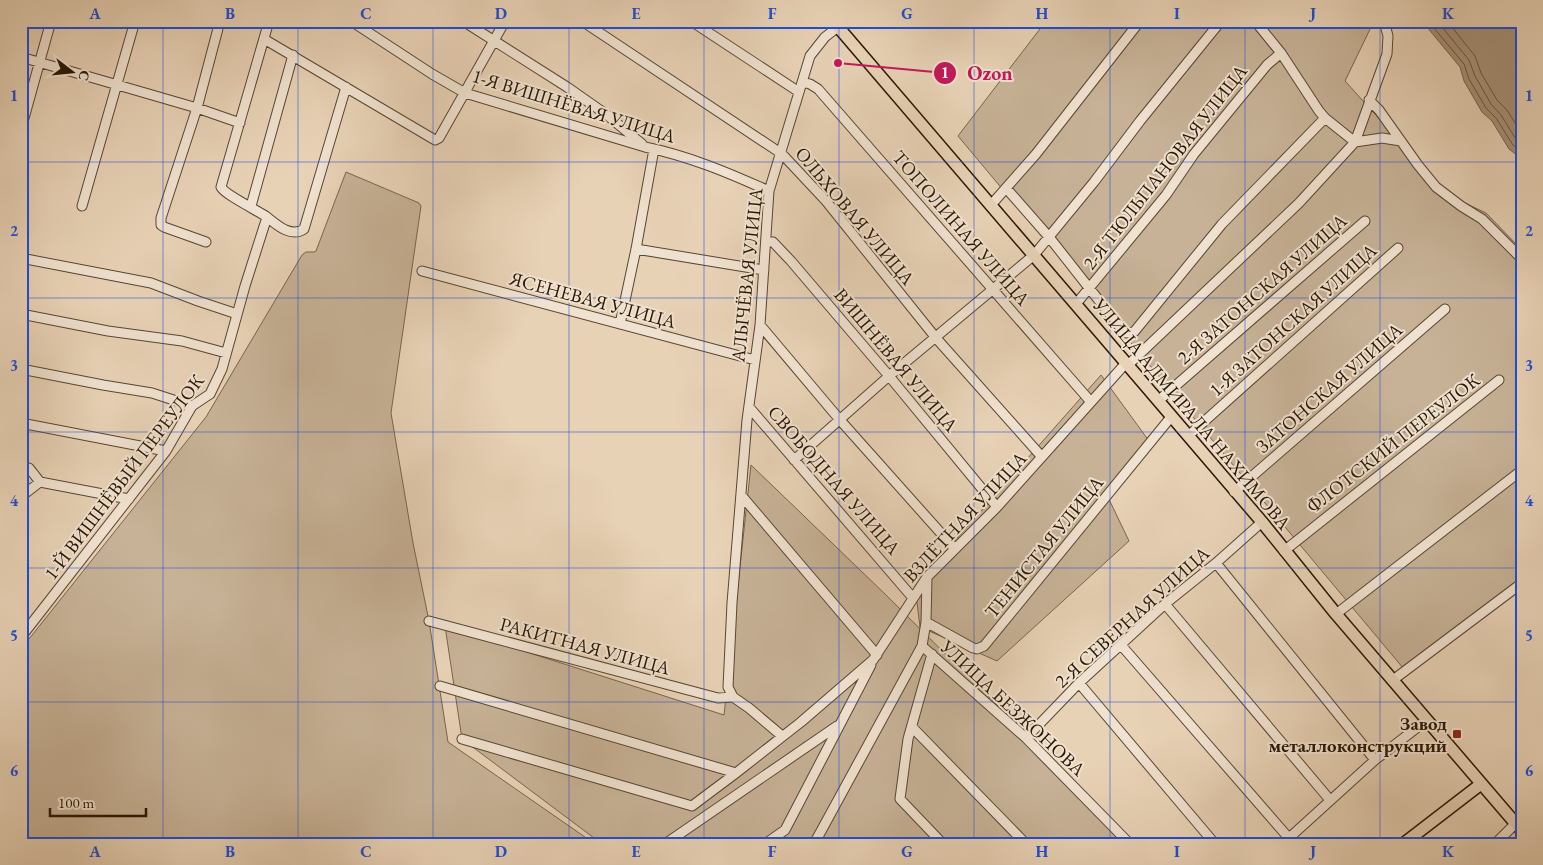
<svg xmlns="http://www.w3.org/2000/svg" width="1543" height="865" viewBox="0 0 1543 865" font-family="'EB Garamond',serif">
  <rect width="100%" height="100%" fill="#e8d2b6"/>
  <filter id="stains"><feTurbulence type="fractalNoise" baseFrequency=".004" numOctaves="4"/><feColorMatrix values="0 0 0 0 .2 0 0 0 0 .09 0 0 0 0 .02 0 0 0 .5 -.17"/></filter>
  <radialGradient id="worn" r=".72"><stop offset=".6" stop-color="#630" stop-opacity="0"/><stop offset="1" stop-color="#630" stop-opacity=".3"/></radialGradient>
  <path fill="#c7b297" stroke="#78644c" d="M1046 21H1369L1372 25 1345 81 1448 195 1486 213 1522 250V580L1403 668 958 136Z
    M346 172 419 203 421 206 391 413 413 543 429 621 448 742 595 844H21V649L206 417 302 255 306 252H314L316 251Z
    M1101 375 1149 441 1105 491 1129 541 997 661 920 627 915 586Z
    M751 465 885 594 1137 844H602L462 739 445 626 724 715Z"/>
  <path fill="#a79279" stroke="#746149" d="M1422 21H1522V159L1509 149 1492 121 1482 112 1464 81 1460 67Z"/>
  <g fill="none" stroke-linecap="round" stroke-linejoin="round">
    <path stroke="#68543e" stroke-width="1" d="M1428 21 1464 64 1469 79 1486 108 1496 118 1513 145 1522 153
      M1437 21 1469 60 1475 76 1491 104 1501 115 1517 141 1522 145
      M1447 21 1475 56 1481 73 1497 100 1507 110 1522 134"/>
    <g stroke="#58462f" stroke-width="11">
      <path id="minor" d="M351 21 432 74 465 93 645 147C689 156 729 173 769 191
        M463 21 567 87 607 115 642 144
        M582 21 782 154 826 201 936 338 1042 457
        M691 21 799 92
        M1255 21 1281 53 1319 111 1325 118 1355 142 1387 54 1388 36 1384 21
        M264 39 435 140 439 138 505 21
        M21 57 197 108 240 123
        M802 82 810 84 818 89 1091 402
        M1369 100 1379 110 1418 165 1436 187 1461 206 1482 219 1522 259
        M21 129 51 21
        M1006 188 1049 237 1123 331 1126 333 1134 332 1222 224 1325 118
        M991 205 1036 154 1140 21
        M82 206 135 21
        M251 206 293 55
        M267 217C258 211 224 194 221 187L269 21
        M766 241 773 242 791 261 889 376 997 507
        M206 242 164 227 161 225V218L197 108 220 21
        M636 249 764 270
        M21 258 151 283 198 301 237 314
        M422 271 755 360
        M1076 304 1166 195 1194 154 1267 65 1281 53
        M21 314 108 331 182 341 226 353
        M620 324 636 249 654 149
        M760 325 840 420 955 549
        M1128 365 1299 203 1355 142 1382 138 1401 141
        M21 369 103 385 152 393 192 406
        M1158 401 1365 221
        M749 407 913 598
        M21 423 166 451
        M1188 436 1398 248
        M794 460 889 376 1034 255 1094 182 1140 121 1221 21
        M21 466 29 468 40 482 129 499
        M1234 492 1445 309
        M21 493 27 492 40 482
        M741 495 877 655
        M1284 551 1499 380
        M1216 563 1375 760
        M927 577 926 622 922 646 1026 738 1130 844
        M1165 604 1330 800
        M1336 614 1522 470
        M429 621 718 698 733 697
        M926 622 973 648 977 649 984 646 1171 417
        M21 637 166 451 192 406 210 394 222 369 245 286 267 217C277 225 291 238 304 229L346 87
        M1121 645 1294 844
        M932 654 908 739 900 799 943 844
        M1393 680 1522 583
        M1079 683 1215 844
        M440 686 736 773
        M912 727 1026 844
        M782 736 749 708 733 697 728 687 732 603 747 420 760 325 769 191 810 56 825 37 838 27
        M1026 738 1079 683 1165 604 1216 563 1262 522
        M462 739 692 806 736 773 801 722 873 660 927 577 997 507 1126 363
        M1289 838 1375 760 1427 720
        M665 844 837 726
        M765 844 785 830 871 665
        M814 844 922 646
        M1495 844 1515 824"/>
    </g>
    <g stroke="#281702" stroke-width="14">
      <path id="major" d="M833 21 1114 349 1262 522 1336 614 1522 831
        M1403 844 1481 784"/>
    </g>
    <use href="#minor" stroke="#f0e2d0" stroke-width="9"/>
    <use href="#major" stroke="#e8d2b6" stroke-width="11"/>
  </g>
  <path fill="none" stroke="#1d4ed8" stroke-width="1" stroke-opacity="0.55" d="M163 21V844M298 21V844M433 21V844M569 21V844M704 21V844M839 21V844M974 21V844M1110 21V844M1245 21V844M1380 21V844M21 162H1522M21 298H1522M21 432H1522M21 568H1522M21 702H1522"/>
  <rect fill="#8f2418" stroke="#f0e2d0" stroke-width="2" x="1452" y="729" width="10" height="10" rx="2.5"/>
  <g text-anchor="middle" dominant-baseline="central" stroke-width="4" stroke-linejoin="round" paint-order="stroke">
    <g font-size="19" fill="#281702" stroke="#f0e2d0">
      <text transform="translate(574 106) rotate(17)">1-Я ВИШНЁВАЯ УЛИЦА</text>
      <text transform="translate(1165 167) rotate(-52)">2-Я ТЮЛЬПАНОВАЯ УЛИЦА</text>
      <text transform="translate(855 216) rotate(50)">ОЛЬХОВАЯ УЛИЦА</text>
      <text transform="translate(961 228) rotate(49)">ТОПОЛИНАЯ УЛИЦА</text>
      <text transform="translate(747 275) rotate(-84)">АЛЫЧЁВАЯ УЛИЦА</text>
      <text transform="translate(1262 289) rotate(-41)">2-Я ЗАТОНСКАЯ УЛИЦА</text>
      <text transform="translate(593 300) rotate(15)">ЯСЕНЕВАЯ УЛИЦА</text>
      <text transform="translate(1293 320) rotate(-42)">1-Я ЗАТОНСКАЯ УЛИЦА</text>
      <text transform="translate(896 360) rotate(50)">ВИШНЁВАЯ УЛИЦА</text>
      <text transform="translate(1329 388) rotate(-41)">ЗАТОНСКАЯ УЛИЦА</text>
      <text transform="translate(1192 414) rotate(50)">УЛИЦА АДМИРАЛА НАХИМОВА</text>
      <text transform="translate(1393 443) rotate(-38)">ФЛОТСКИЙ ПЕРЕУЛОК</text>
      <text transform="translate(124 477) rotate(-53)">1-Й ВИШНЁВЫЙ ПЕРЕУЛОК</text>
      <text transform="translate(834 480) rotate(49)">СВОБОДНАЯ УЛИЦА</text>
      <text transform="translate(965 517) rotate(-47)">ВЗЛЁТНАЯ УЛИЦА</text>
      <text transform="translate(1044 547) rotate(-51)">ТЕНИСТАЯ УЛИЦА</text>
      <text transform="translate(1132 617) rotate(-42)">2-Я СЕВЕРНАЯ УЛИЦА</text>
      <text transform="translate(585 646) rotate(15)">РАКИТНАЯ УЛИЦА</text>
      <text transform="translate(1013 708) rotate(43)">УЛИЦА БЕЗЖОНОВА</text>
    </g>
    <g font-size="19" font-weight="bold" fill="#281702" stroke="#f0e2d0" text-anchor="end">
      <text x="1447" y="723">Завод<tspan x="1447" dy="22">металлоконструкций</tspan></text>
    </g>
  </g>
  <path fill="none" stroke="#c2185b" stroke-width="2" d="M838 63L945 73"/>
  <g fill="#c2185b" stroke="#f0e2d0" stroke-width="2">
    <circle cx="838" cy="63" r="5"/>
    <circle cx="945" cy="73" r="12"/>
  </g>
  <g font-size="15" text-anchor="middle" font-weight="bold" fill="#fff">
    <text x="945" y="78">1</text>
  </g>
  <g font-size="20" text-anchor="middle" font-weight="bold" fill="#c2185b" stroke="#f0e2d0" stroke-width="4" stroke-linejoin="round" paint-order="stroke">
    <text x="990" y="80">Ozon</text>
  </g>
  <rect width="1543" height="865" fill="none" stroke="#e8d2b6" stroke-width="55"/>
  <g transform="translate(72 72) rotate(106)" stroke="#f0e2d0" stroke-width="4" paint-order="stroke">
  <path d="M0-4L9 19L0 12L-9 19Z" fill="#281702"/>
  <text y="-8" font-size="14" font-weight="bold" text-anchor="middle" fill="#281702">С</text>
  </g>
  <path d="M50 808v8h96v-8" fill="none" stroke="#281702" stroke-width="2.5"/>
  <text x="58" y="808" font-size="15" fill="#281702" stroke="#f0e2d0" stroke-width="4" paint-order="stroke">100 m</text>
  <rect x="28" y="28" width="1488" height="810" fill="none" stroke="#1d4ed8" stroke-width="2"/>
  <g font-size="16" text-anchor="middle" font-weight="bold" fill="#1d4ed8">
    <text x="95" y="19">A</text>
    <text x="230" y="19">B</text>
    <text x="366" y="19">C</text>
    <text x="501" y="19">D</text>
    <text x="636" y="19">E</text>
    <text x="772" y="19">F</text>
    <text x="907" y="19">G</text>
    <text x="1042" y="19">H</text>
    <text x="1177" y="19">I</text>
    <text x="1313" y="19">J</text>
    <text x="1448" y="19">K</text>
    <text x="14" y="101">1</text>
    <text x="1529" y="101">1</text>
    <text x="14" y="236">2</text>
    <text x="1529" y="236">2</text>
    <text x="14" y="371">3</text>
    <text x="1529" y="371">3</text>
    <text x="14" y="506">4</text>
    <text x="1529" y="506">4</text>
    <text x="14" y="641">5</text>
    <text x="1529" y="641">5</text>
    <text x="14" y="776">6</text>
    <text x="1529" y="776">6</text>
    <text x="95" y="857">A</text>
    <text x="230" y="857">B</text>
    <text x="366" y="857">C</text>
    <text x="501" y="857">D</text>
    <text x="636" y="857">E</text>
    <text x="772" y="857">F</text>
    <text x="907" y="857">G</text>
    <text x="1042" y="857">H</text>
    <text x="1177" y="857">I</text>
    <text x="1313" y="857">J</text>
    <text x="1448" y="857">K</text>
  </g>
  <rect width="100%" height="100%" filter="url(#stains)"/>
  <rect width="100%" height="100%" fill="url(#worn)"/>
</svg>
